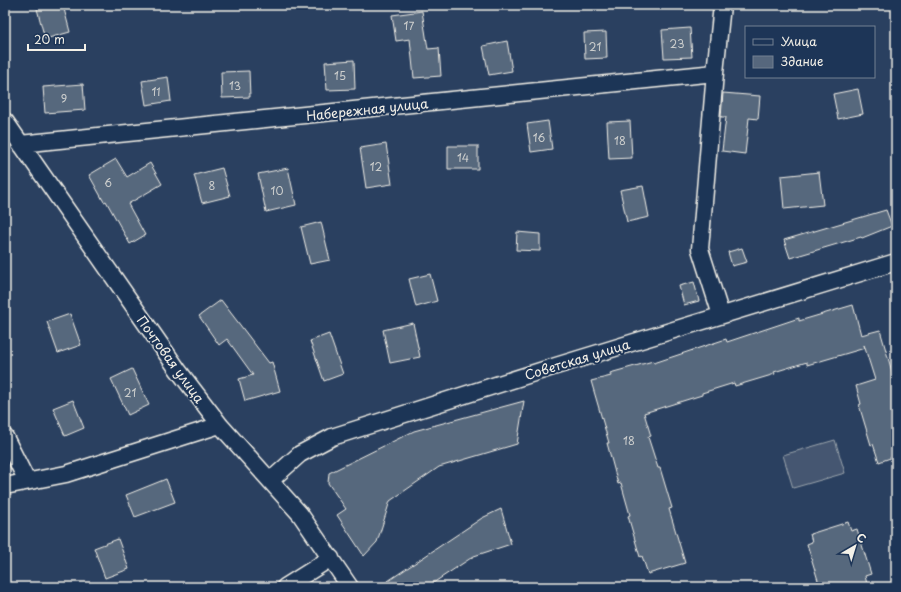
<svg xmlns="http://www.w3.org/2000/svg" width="901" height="592" viewBox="0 0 901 592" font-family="'Playpen Sans',sans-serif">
  <rect width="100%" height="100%" fill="#2a4060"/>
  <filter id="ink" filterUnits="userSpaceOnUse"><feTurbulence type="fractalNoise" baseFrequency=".025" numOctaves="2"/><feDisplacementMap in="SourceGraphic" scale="8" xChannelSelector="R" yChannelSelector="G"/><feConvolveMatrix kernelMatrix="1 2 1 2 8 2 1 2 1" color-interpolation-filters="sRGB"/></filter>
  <g filter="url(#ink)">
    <path fill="#445771" stroke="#9ca4ac" d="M835 440 845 473 793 488 783 455Z"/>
    <path fill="#56677d" stroke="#f4f1e8" d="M36 5H63L70 32 45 39Z
      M422 11 428 49 439 48 441 76 414 78 410 39 396 41 392 15Z
      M690 28 692 57 664 58 662 30Z
      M606 32 607 58 585 59 584 33Z
      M507 41 512 71 489 75 483 46Z
      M354 60 355 89 327 90 325 62Z
      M249 71 250 97 222 98 221 72Z
      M168 77 171 101 146 105 142 81Z
      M83 84 85 110 45 113 43 87Z
      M858 89 863 114 838 119 833 94Z
      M723 93 760 96 758 119 749 118 745 154 722 151 726 117H721Z
      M548 121 552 149 531 152 527 124Z
      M630 121 632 158 609 159 607 122Z
      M386 144 392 184 366 188 360 148Z
      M448 146H478V169H448Z
      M116 159 127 177 150 163 162 184 128 204 145 235 130 244 106 201 104 202 89 175Z
      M222 168 230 196 202 203 194 175Z
      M288 168 296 205 266 212 258 174Z
      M819 172 823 205 784 209 781 176Z
      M643 186 649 217 627 222 620 190Z
      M886 210 892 226 862 238 861 237 790 258 784 240Z
      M321 222 330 260 310 264 301 227Z
      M517 232 540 234V251L516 250Z
      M742 248 747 262 732 266 728 252Z
      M430 274 437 301 416 307 409 279Z
      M694 282 699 301 684 305 679 286Z
      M221 300 269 363 272 362 280 391 245 401 239 379 253 375 227 339 219 345 199 316Z
      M853 305 861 335 880 330 893 375 896 374V456L879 462 873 444 871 445 859 405 861 404 856 386 875 380 864 345 865 348 807 365V362L774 372 775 374 735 386 734 383 702 393V395L644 413 651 436 648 437 658 468H660L672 508 669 509 685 563 648 574 642 556 640 557 628 516 630 515 621 483 618 484 607 443H609L591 381 611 376 610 373 653 361 654 363 726 339 727 342 799 318V321Z
      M70 314 81 345 58 353 47 322Z
      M413 323 420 357 390 363 383 330Z
      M329 334 343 374 324 381 310 341Z
      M132 369 149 405 128 415 111 379Z
      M73 400 84 428 65 436 53 408Z
      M524 401 517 444 439 467 390 501 377 542 364 556 337 515 346 509 328 483 329 473 414 431Z
      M166 479 175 502 135 517 126 495Z
      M501 509 511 544 474 556 427 587H379L482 518Z
      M848 522 851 531 857 529 871 574 865 576 867 584 859 587H820L807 544 812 542 810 534Z
      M118 539 129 569 105 578 94 548Z"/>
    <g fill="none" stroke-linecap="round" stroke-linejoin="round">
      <g stroke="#f4f1e8" stroke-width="19">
        <path id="street" d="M5 121 178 370 220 425 300 514 350 587
          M20 144 715 73
          M721 315 700 249 715 73 722 5
          M5 437 27 481
          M271 480 300 454 332 437 556 366 896 262
          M5 486 66 474 220 425
          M285 587 331 558"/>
      </g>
      <use href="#street" stroke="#1d3557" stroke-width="16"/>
    </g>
  </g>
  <g text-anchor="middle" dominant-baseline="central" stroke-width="4" stroke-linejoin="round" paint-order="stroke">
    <g font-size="11" fill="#cccecd">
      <text x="409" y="25">17</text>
      <text x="677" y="43">23</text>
      <text x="595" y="46">21</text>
      <text x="340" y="75">15</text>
      <text x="235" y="85">13</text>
      <text x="156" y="91">11</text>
      <text x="64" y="98">9</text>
      <text x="539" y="137">16</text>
      <text x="620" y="140">18</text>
      <text x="463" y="157">14</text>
      <text x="376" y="166">12</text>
      <text x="108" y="182">6</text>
      <text x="212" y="185">8</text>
      <text x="277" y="190">10</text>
      <text x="130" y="392">21</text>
      <text x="629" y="440">18</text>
    </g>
    <g font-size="13" fill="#f4f1e8" stroke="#1d3557">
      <text transform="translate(367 109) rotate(-6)">Набережная улица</text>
      <text transform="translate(171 359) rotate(54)">Почтовая улица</text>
      <text transform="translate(577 359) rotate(-17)">Советская улица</text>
    </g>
  </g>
  <rect width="901" height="592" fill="none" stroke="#1d3557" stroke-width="20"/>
  <rect x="10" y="10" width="881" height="572" fill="none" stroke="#f4f1e8" stroke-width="1.5" filter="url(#ink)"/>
  <rect x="745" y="26" width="130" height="52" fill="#1d3557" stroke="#738091"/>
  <rect x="753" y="39" width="20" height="6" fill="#1d3557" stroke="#738091"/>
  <text x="781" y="46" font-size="12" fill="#f4f1e8">Улица</text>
  <rect x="753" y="56" width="20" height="12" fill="#56677d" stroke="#738091"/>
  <text x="781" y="66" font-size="12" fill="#f4f1e8">Здание</text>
  <g transform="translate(855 546) rotate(38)" stroke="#1d3557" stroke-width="3" paint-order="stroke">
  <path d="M0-3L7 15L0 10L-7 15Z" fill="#f4f1e8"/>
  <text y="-6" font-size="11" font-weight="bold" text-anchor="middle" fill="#f4f1e8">С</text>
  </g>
  <path d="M28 44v6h57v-6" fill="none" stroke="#f4f1e8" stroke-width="2"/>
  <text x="34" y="44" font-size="12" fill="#f4f1e8" stroke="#1d3557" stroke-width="3" paint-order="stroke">20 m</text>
</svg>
